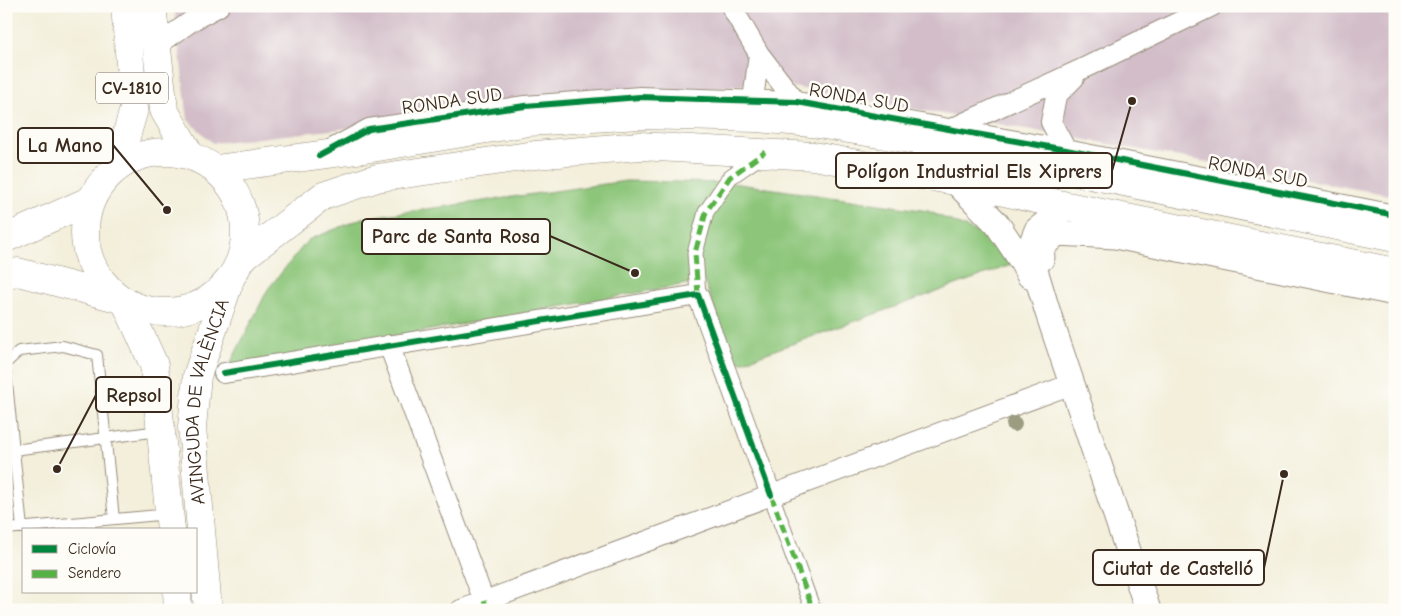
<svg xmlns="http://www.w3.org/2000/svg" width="1401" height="616" viewBox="0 0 1401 616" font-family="'Comic Neue',sans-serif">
  <rect width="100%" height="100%" fill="#fdfcf7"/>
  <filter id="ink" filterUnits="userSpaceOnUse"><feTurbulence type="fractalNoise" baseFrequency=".02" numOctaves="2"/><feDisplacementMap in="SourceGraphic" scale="10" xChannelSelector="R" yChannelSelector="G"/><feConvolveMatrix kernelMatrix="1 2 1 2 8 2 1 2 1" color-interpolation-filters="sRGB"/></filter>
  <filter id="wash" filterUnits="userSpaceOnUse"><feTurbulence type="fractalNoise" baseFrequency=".0096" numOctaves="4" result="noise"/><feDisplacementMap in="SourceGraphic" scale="20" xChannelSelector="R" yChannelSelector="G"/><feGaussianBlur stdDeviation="1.12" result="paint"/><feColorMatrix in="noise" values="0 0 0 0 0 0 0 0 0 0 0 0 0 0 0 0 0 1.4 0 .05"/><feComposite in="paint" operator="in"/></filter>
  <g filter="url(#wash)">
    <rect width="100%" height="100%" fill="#f3efdb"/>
    <path fill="#d2bdc8" d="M174 6H1395V196L766 82 213 143 188 120Z"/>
    <path fill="#8dc67a" stroke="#64784c" d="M626 181 732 183 928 211 983 235 1011 265 736 364 704 281 229 366 268 289 308 240 363 218Z"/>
  </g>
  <g filter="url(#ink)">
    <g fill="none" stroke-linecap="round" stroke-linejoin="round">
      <g stroke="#978c7c" stroke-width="12">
        <path id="service" d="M6 363 19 351 63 346 97 355 114 519
          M6 373 22 528
          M6 451 159 431
          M6 529 170 514"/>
      </g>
      <g stroke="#978c7c" stroke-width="17">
        <path id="pedestrian" d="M698 295 695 253 706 212 730 177 762 155
          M771 495 813 610"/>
      </g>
      <g stroke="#978c7c" stroke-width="22">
        <path id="minor" d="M731 6 759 54 802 110
          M156 46 193 20 219 6
          M753 100 759 54
          M951 129 1082 69 1212 6
          M332 149 369 129 525 106 640 97 797 102 1066 150 1395 215
          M1066 150 1051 122 1056 96 1074 78
          M389 345 484 601
          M224 373 698 295 771 495
          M461 610 1072 384"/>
      </g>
      <g stroke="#978c7c" stroke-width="27">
        <path id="tertiary" d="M955 181 997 224 1021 260 1029 275
          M1067 206 1037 230 1029 250 1048 313 1148 610
          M1042 258 1041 248 1057 233 1115 236 1395 293"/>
      </g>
      <g stroke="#978c7c" stroke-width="29">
        <g id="secondary">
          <path d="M126 303 154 365 171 530"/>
          <path d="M177 592 178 610"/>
          <path id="s1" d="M208 610 192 427 197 376 229 283"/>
        </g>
      </g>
      <g stroke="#978c7c" stroke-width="29">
        <path id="primary" d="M152 6 164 110 190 155
          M85 232a80 80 0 1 1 160 0a80 80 0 1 1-160 0Z
          M117 168 134 109 125 6
          M216 169 372 148 528 122 640 115 757 118 812 123 940 144 1395 238
          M6 238 91 200
          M242 258 323 196 377 178 535 155 640 146 813 156 955 181 1067 206 1395 272
          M6 274 18 272 117 298"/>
      </g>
      <use href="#service" stroke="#fff" stroke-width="10"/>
      <use href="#pedestrian" stroke="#fff" stroke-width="15"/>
      <use href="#minor" stroke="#fff" stroke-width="20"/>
      <use href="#tertiary" stroke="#fff" stroke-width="25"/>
      <use href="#secondary" stroke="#fff" stroke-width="28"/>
      <use href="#primary" stroke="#fff" stroke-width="28"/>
      <path stroke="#57b245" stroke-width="5" stroke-dasharray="10 5" stroke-linecap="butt" d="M698 295 695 253 706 212 730 177 765 152
        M771 495 813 610
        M484 601 488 610"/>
      <g stroke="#fdfcf7" stroke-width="9">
        <path id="cycleway" d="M319 156 369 129 525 106 640 97 797 102 1066 150 1395 215
          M224 373 698 295 771 495"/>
      </g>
      <use href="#cycleway" stroke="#00873e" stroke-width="6"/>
    </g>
    <circle fill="#9c9c82" cx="1014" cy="424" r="8"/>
  </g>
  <g text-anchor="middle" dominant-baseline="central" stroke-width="5" stroke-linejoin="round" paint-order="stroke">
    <rect fill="#fdfcf7" stroke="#75695f" stroke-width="1" x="96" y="72.5" width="72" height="31" rx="4"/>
    <g font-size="18" font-weight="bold" fill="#3b2a1e">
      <text x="132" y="88">CV-1810</text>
    </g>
    <g font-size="19" fill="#3b2a1e" stroke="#fdfcf7">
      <text transform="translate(859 98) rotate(10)">RONDA SUD</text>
      <text transform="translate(452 101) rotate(-8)">RONDA SUD</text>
      <text transform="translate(1258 172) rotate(11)">RONDA SUD</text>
      <text stroke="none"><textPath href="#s1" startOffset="211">AVINGUDA DE VALÈNCIA</textPath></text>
    </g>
  </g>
  <path fill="none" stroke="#3b2a1e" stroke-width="2" d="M167 210L113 145M1132 101L1112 171M635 273L550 236M57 469L96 395M1284 474L1264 568"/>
  <g fill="#3b2a1e" stroke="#fdfcf7" stroke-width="2">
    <circle cx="167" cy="210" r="5"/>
    <circle cx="1132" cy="101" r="5"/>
    <circle cx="635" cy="273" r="5"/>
    <circle cx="57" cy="469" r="5"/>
    <circle cx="1284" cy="474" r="5"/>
  </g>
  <g fill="#fdfcf7" stroke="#3b2a1e" stroke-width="2">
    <rect x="18" y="128" width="95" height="35" rx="5"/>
    <rect x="836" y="153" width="276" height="35" rx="5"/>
    <rect x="362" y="219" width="188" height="35" rx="5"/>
    <rect x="96" y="377" width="75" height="35" rx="5"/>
    <rect x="1093" y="550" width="171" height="35" rx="5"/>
  </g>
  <g font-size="20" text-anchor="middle" font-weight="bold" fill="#3b2a1e">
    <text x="65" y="152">La Mano</text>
    <text x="974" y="178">Polígon Industrial Els Xiprers</text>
    <text x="456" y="243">Parc de Santa Rosa</text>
    <text x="134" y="402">Repsol</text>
    <text x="1178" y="575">Ciutat de Castelló</text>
  </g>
  <rect width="1401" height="616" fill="none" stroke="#fdfcf7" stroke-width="25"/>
  <rect x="22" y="528" width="175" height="65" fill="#fdfcf7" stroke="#afa8a0"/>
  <rect x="32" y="545" width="25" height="8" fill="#00873e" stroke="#afa8a0"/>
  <text x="68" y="554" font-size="15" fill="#3b2a1e">Ciclovía</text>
  <rect x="32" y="570" width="25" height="8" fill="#57b245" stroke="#afa8a0"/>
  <text x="68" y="578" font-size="15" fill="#3b2a1e">Sendero</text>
</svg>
